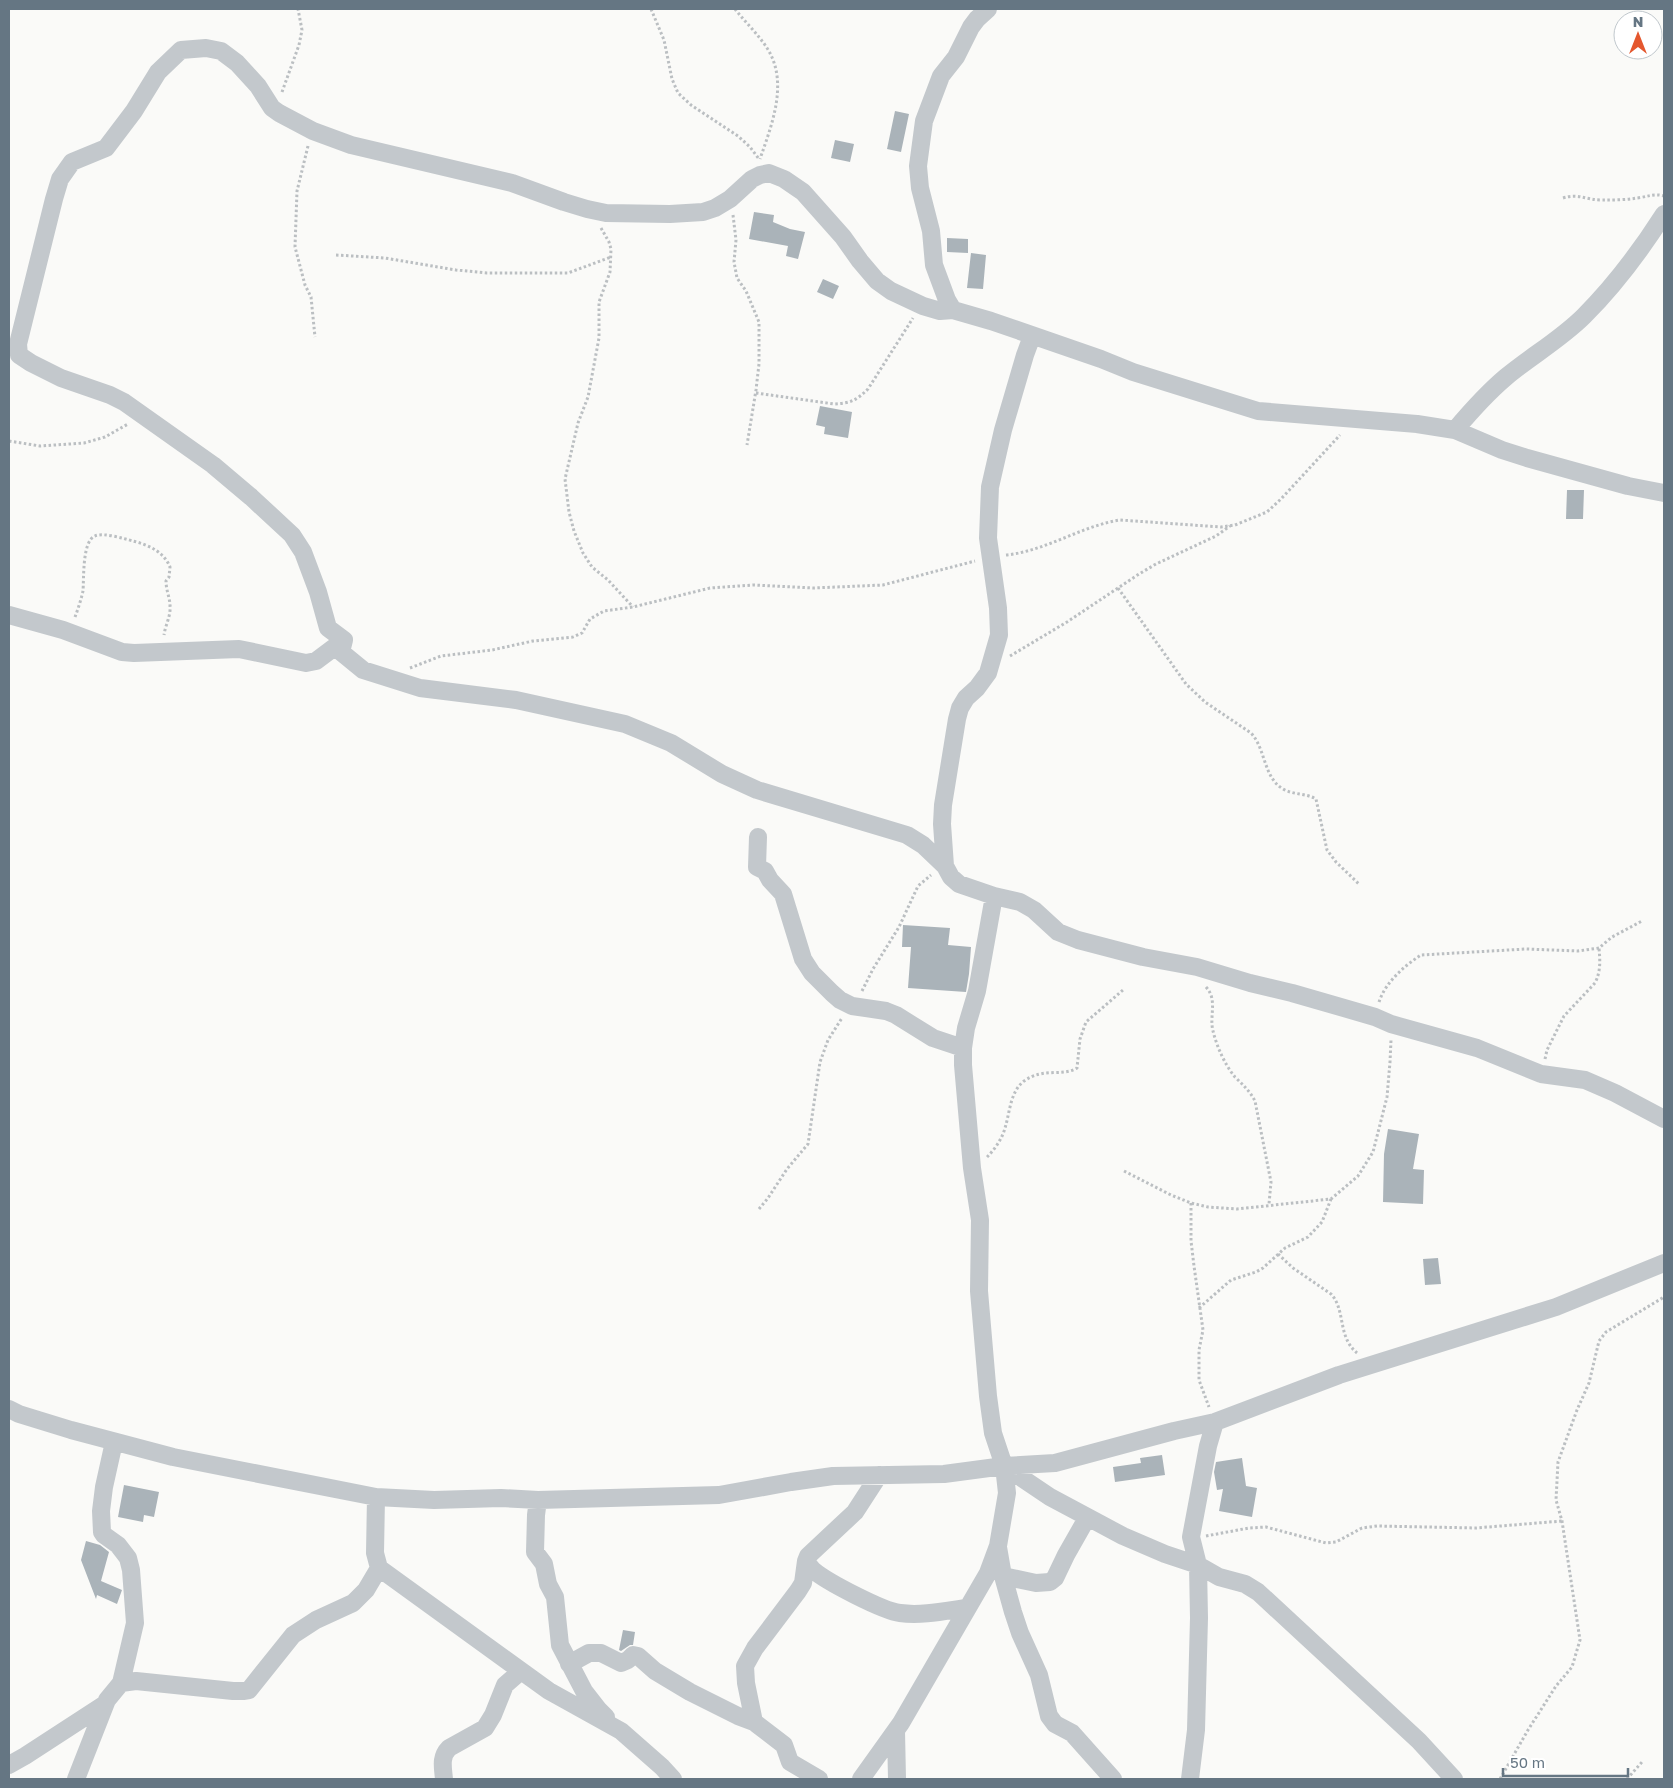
<svg xmlns="http://www.w3.org/2000/svg" width="1673" height="1788" viewBox="0 0 1673 1788" font-family="'Golos Text',sans-serif">
  <rect width="100%" height="100%" fill="#fafaf8"/>
  <path fill="#aab3b9" d="M895 111 909 114 901 152 887 149Z
    M835 140 854 144 850 162 831 158Z
    M754 212 774 215 773 222 790 229 805 232 798 259 786 256 788 246 749 239Z
    M947 238 968 239V253L947 252Z
    M971 253 986 255 983 289 967 288Z
    M823 279 839 286 833 299 817 292Z
    M820 406 852 412 848 438 824 434 825 427 816 425Z
    M1567 490H1584L1583 519H1566Z
    M903 925 950 928 948 945 971 947 969 974 966 992 908 988 911 947H902Z
    M1388 1129 1419 1134 1413 1169 1424 1170 1423 1204 1383 1202 1384 1154Z
    M1438 1258 1441 1284 1425 1285 1423 1259Z
    M1162 1455 1165 1475 1115 1482 1113 1467 1141 1463 1140 1458Z
    M1242 1458 1246 1486 1257 1488 1252 1517 1219 1511 1223 1489 1217 1490 1214 1472 1216 1462Z
    M124 1485 159 1492 154 1517 144 1515 143 1522 118 1517Z
    M86 1541 100 1545 109 1552 101 1581 122 1590 117 1604 97 1595 96 1599 81 1560Z
    M623 1630 635 1632 633 1645H630L621 1651 619 1650Z"/>
  <g fill="none" stroke-linecap="round" stroke-linejoin="round">
    <path stroke="#bbbfc2" stroke-width="3" stroke-dasharray="2.5 2.5" stroke-linecap="butt" d="M651 9 664 40 672 79 678 93 691 105 738 136 750 147 759 159
      M735 9C745 22 758 34 767 48 789 82 772 124 760 159
      M282 92 299 45 302 30 298 9
      M308 146 297 191 295 247 305 285 311 297 315 337
      M1563 198C1579 193 1586 200 1602 200 1613 200 1626 200 1637 198 1647 197 1654 193 1664 196
      M733 215 736 240 734 262 737 278 746 291 759 322V364L756 390 747 445
      M601 228 609 242 611 249 610 272 599 302V338L588 397 578 423 565 479 569 512 574 531 583 553 592 567 608 580 633 607
      M336 255 385 258 456 270 487 273H568L611 257
      M756 393 834 404C850 403 856 401 868 389L913 318
      M9 441 40 446 84 443 105 437 128 424
      M1006 555C1046 551 1081 526 1120 520L1221 527 1235 525 1267 512 1281 499 1340 435
      M1118 588 1186 684 1205 702 1251 733C1266 749 1263 777 1283 789 1293 795 1306 793 1316 799L1327 850 1336 862 1360 885
      M75 617C78 609 81 600 83 591 84 579 82 541 95 536 103 532 125 539 133 541 149 545 164 552 170 567L169 577 166 581C166 590 170 598 170 606 171 616 165 626 164 635
      M1010 656 1067 622 1139 574 1156 564 1216 536 1230 526
      M410 668 441 656 492 650 533 641 573 637 582 633 590 619 604 611 633 607 710 588 753 585 813 588 883 585 975 561
      M1206 987C1218 1000 1209 1016 1213 1031 1217 1047 1225 1065 1235 1077 1243 1085 1250 1091 1255 1101L1271 1182 1269 1204
      M862 991 873 969 899 927 918 886 931 875
      M1379 1002C1385 983 1404 966 1421 955L1526 949 1578 951 1599 948 1612 937 1642 921
      M1545 1059 1547 1050 1564 1016 1595 983C1601 971 1600 960 1599 948
      M987 1157C995 1149 1002 1139 1005 1128 1010 1112 1010 1092 1024 1081 1044 1067 1062 1077 1077 1068L1080 1039 1086 1022 1123 990
      M1124 1171 1171 1195 1191 1203 1208 1207 1237 1209 1331 1199 1358 1176 1373 1152 1387 1097 1390 1062 1391 1040
      M1191 1203V1241L1194 1266 1203 1330 1199 1350V1380L1209 1407
      M759 1209 768 1198 787 1169 808 1144 820 1062 828 1040 842 1018
      M1278 1254 1293 1268 1331 1294C1346 1310 1337 1336 1357 1353
      M1199 1308 1231 1280 1256 1272 1263 1268 1285 1248 1308 1237 1322 1222 1331 1199
      M1206 1536 1249 1528 1266 1527 1326 1543 1336 1542 1362 1528 1377 1526 1476 1528 1562 1521
      M1500 1779 1528 1730 1556 1686 1572 1667 1580 1640 1562 1521 1556 1500 1558 1462 1577 1410 1589 1383 1599 1341 1606 1332 1664 1297
      M1627 1779 1642 1762"/>
    <path stroke="#c3c8cc" stroke-width="18" d="M953 310 947 300 934 265 931 231 920 188 918 166 924 121 941 76 956 57 971 27 977 19 988 9
      M1455 430C1471 411 1487 393 1506 377 1531 356 1560 340 1584 316 1614 286 1641 250 1664 214
      M1664 493 1628 486 1527 458 1502 450 1455 430 1417 424 1258 411 1133 372 1101 359 991 321 953 310 940 311 923 306 891 291 877 281 860 261 843 237 803 192 784 179 769 173 760 175 752 179 730 199 715 208 703 212 670 214 606 213 587 209 564 202 512 183 351 145 313 131 279 113 272 108 258 86 237 63 221 51 206 48 181 50 158 72 134 111 106 148 72 162 60 179 54 199 18 344 19 355 31 363 61 378 110 395 124 402 213 465 251 497 292 535 303 552 318 592 328 628 344 640 341 652 363 670 420 688 516 700 625 724 671 743 722 774 757 790 907 835 923 845 945 866 951 877 959 884 994 896 1020 902 1034 910 1058 932 1078 940 1143 957 1197 967 1250 983 1292 993 1375 1017 1391 1024 1477 1048 1541 1074 1585 1080 1615 1093 1664 1119
      M9 615 63 630 122 652 134 653 239 649 306 663 316 661 344 640
      M758 837 757 867 765 871 770 880 783 894 803 959 812 973 832 993 840 1000 852 1006 886 1011 896 1015 933 1038 963 1048
      M945 866 942 824 943 805 957 719 960 708 966 698 977 688 988 673 999 635 998 608 988 538 990 487 1003 430 1025 355 1032 336
      M9 1409 19 1414 71 1430 173 1457 376 1497 434 1500 501 1498 538 1500 719 1495 791 1482 833 1476 944 1474 1004 1466 1055 1463 1174 1431 1215 1422 1339 1375 1556 1307 1664 1263
      M114 1442 104 1487 101 1511 102 1532 104 1535 118 1545 128 1558 131 1570 135 1623 121 1683
      M1004 1466 1050 1497 1123 1536 1165 1554 1198 1565 1219 1577 1245 1584 1258 1592 1419 1741 1454 1779
      M376 1497 375 1553 379 1568 549 1691 621 1731 662 1767 673 1779
      M538 1500 536 1515 535 1552 544 1564 548 1584 555 1597 560 1645 584 1691 598 1709 606 1717
      M998 1547 1003 1576 1013 1612 1020 1633 1039 1675 1049 1716 1055 1724 1072 1733 1113 1779
      M806 1561C808 1564 810 1567 813 1570 827 1582 883 1611 900 1613 921 1616 945 1611 966 1608
      M1003 1576 1036 1583 1050 1582 1055 1578 1066 1555 1087 1518
      M569 1664 589 1653H601L621 1663 628 1660 633 1655 638 1656 655 1671 690 1692 738 1716 754 1722 784 1745 790 1762 819 1779
      M754 1722 746 1683 745 1666 755 1648 798 1591 803 1583 806 1561 808 1556 855 1512 879 1475
      M896 1731 897 1779
      M9 1765 25 1756 105 1704
      M76 1779 107 1700 121 1683 136 1681 233 1691H243L249 1690 293 1635 316 1620 353 1603 366 1590 379 1568
      M444 1779C443 1768 440 1757 449 1748L485 1728 493 1715 505 1685 521 1671
      M861 1779 901 1723 988 1573 998 1546 1007 1493 1004 1466 993 1433 988 1396 979 1291 980 1220 972 1168 963 1065V1048L966 1028 977 991 994 896
      M1190 1779 1196 1730 1199 1618 1198 1565 1191 1537 1208 1446 1215 1422"/>
  </g>
  <rect width="1673" height="1788" fill="none" stroke="#657683" stroke-width="20"/>
  <g transform="translate(1638 35)"><circle r="24" fill="#ffffff" stroke="#c1c8cd"/>
  <path d="M0-4L9 19L0 12L-9 19Z" fill="#e4572e"/>
  <text y="-8" font-size="14" font-weight="bold" text-anchor="middle" fill="#657683">N</text>
  </g>
  <path d="M1503 1768v8h125v-8" fill="none" stroke="#657683" stroke-width="2.5"/>
  <text x="1510" y="1768" font-size="15" fill="#657683" stroke="#ffffff" stroke-width="4" paint-order="stroke">50 m</text>
</svg>
